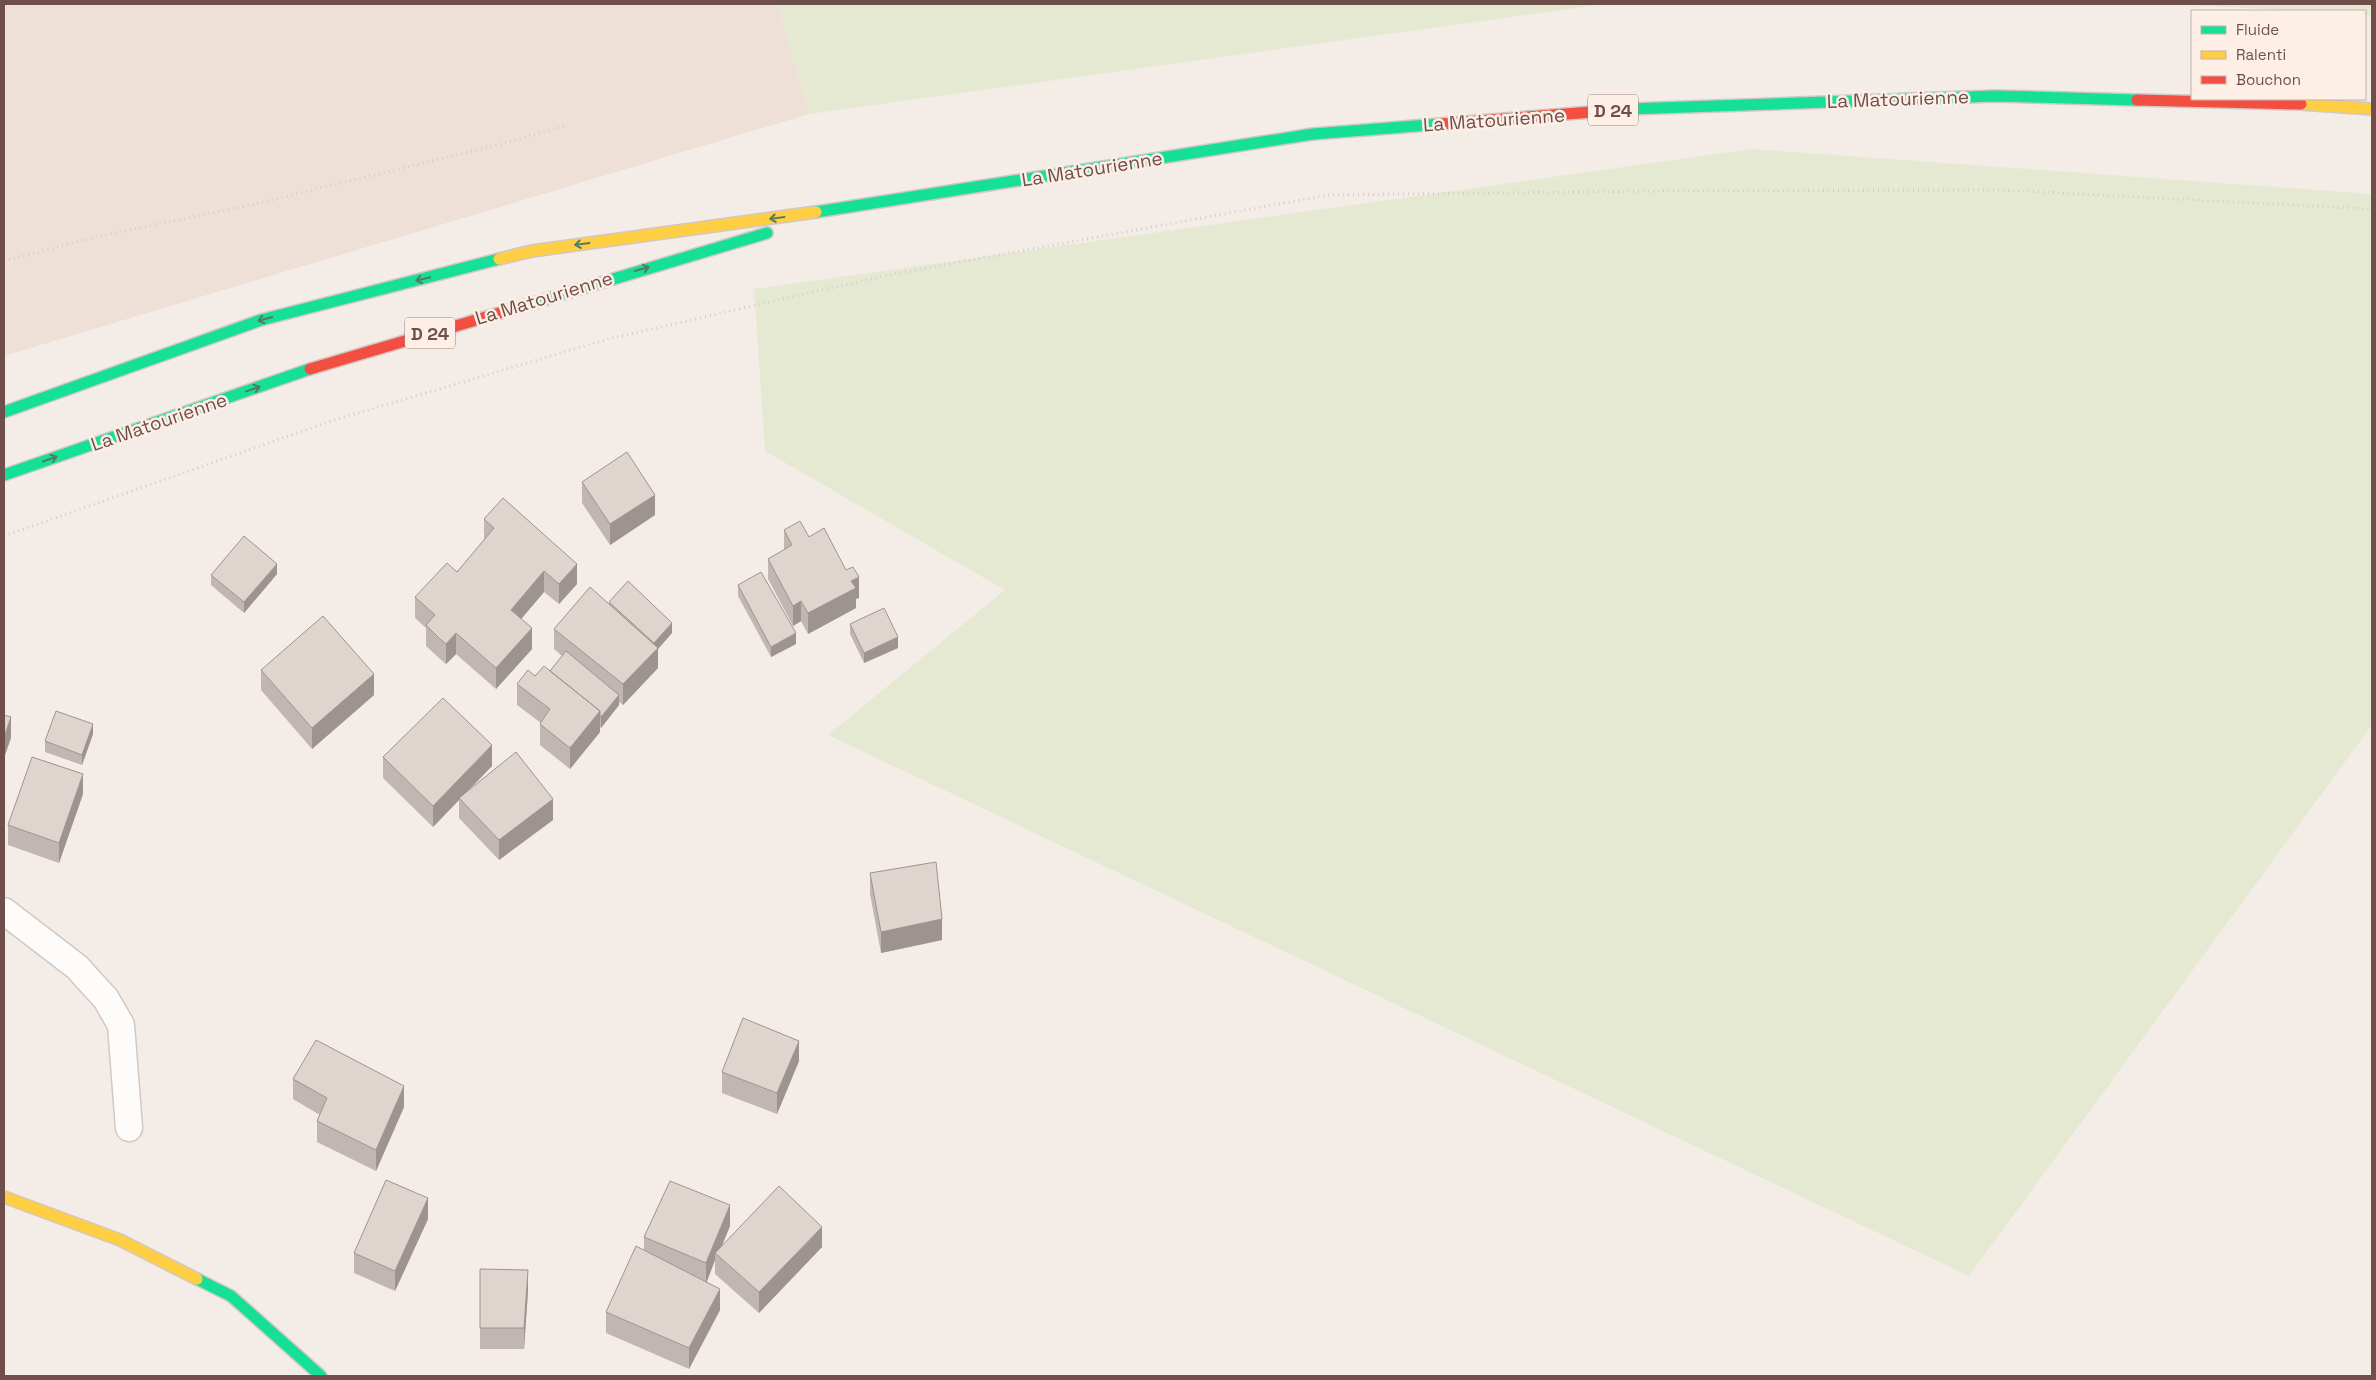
<svg xmlns="http://www.w3.org/2000/svg" width="2376" height="1380" viewBox="0 0 2376 1380" font-family="'Space Grotesk',sans-serif">
  <rect width="100%" height="100%" fill="#f4ece7"/>
  <path fill="#efe0d7" d="M4 4H778L809 114 4 356Z"/>
  <path fill="#e5e9d2" d="M778 4H1605L809 114Z
    M2172 4H2372V15H2365V11H2303Z
    M1752 149 2372 194V725L1969 1276 828 735 1005 590 765 451 754 289Z"/>
  <g fill="none" stroke-linecap="round" stroke-linejoin="round">
    <g stroke="#d2c8c4" stroke-width="29">
      <path id="lane" d="M4 911 77 967 106 999 121 1025 129 1128"/>
    </g>
    <g stroke="#d3c7c4" stroke-width="14">
      <path id="fast" d="M1629 109 1995 96 2137 100
        M816 212 1313 134 1441 124
        M530 304 767 233
        M4 412 261 320 499 259
        M4 475 310 369
        M197 1279 231 1296 321 1376"/>
    </g>
    <g stroke="#d3c7c4" stroke-width="14">
      <path id="slow" d="M2301 104 2372 109
        M499 259 532 251 816 212
        M4 1197 120 1240 197 1279"/>
    </g>
    <g stroke="#d3c7c4" stroke-width="14">
      <path id="jam" d="M2137 100 2301 104
        M1441 124 1629 109
        M310 369 530 304"/>
    </g>
    <path stroke="#d5cbc9" stroke-width="3" stroke-dasharray="1 4" stroke-linecap="butt" d="M4 261 108 234 242 207 490 147 568 125
      M4 536 331 421 608 339 883 276 1328 195 1670 191 2000 190 2372 209"/>
    <use href="#lane" stroke="#fdfcfb" stroke-width="26"/>
    <use href="#fast" stroke="#16e098" stroke-width="11"/>
    <use href="#slow" stroke="#ffcf43" stroke-width="11"/>
    <use href="#jam" stroke="#f24e42" stroke-width="11"/>
  </g>
  <path fill="#c1b6b2" d="M582 482 655 515 610 545 582 503Z
    M484 519 577 584 559 604 544 592 521 619 532 649 496 689 456 654 446 664 439 658 426 646V628L415 618V597L457 572 484 540Z
    M784 530 809 537 859 598 856 599V608L808 634 801 621 793 626 768 579V559L784 550Z
    M277 574 244 613 211 585V575Z
    M738 585 796 644 771 657 738 596Z
    M609 602 672 633 658 649V668L623 705 619 702V705L601 728 600 727V732L570 769 540 745V724L541 723 517 705V684L535 676 550 671 562 656 554 649V629L609 604Z
    M850 624 898 648 864 663 850 634Z
    M261 670 374 695 312 749 261 690Z
    M93 734 82 765 45 752V741Z
    M383 757 492 766 468 791 553 820 499 860 459 818V800L433 827 383 778Z
    M83 794 59 863 8 845V825Z
    M870 873 942 940 881 953 870 894Z
    M799 1061 777 1114 722 1093V1072Z
    M293 1079 404 1107 376 1171 317 1142V1121L320 1115 293 1099Z
    M428 1219 395 1291 354 1273V1253Z
    M730 1226 721 1248 822 1247 759 1313 715 1274V1260L706 1282 720 1310 689 1369 606 1333V1312L644 1250V1237Z
    M480 1269 528 1291 524 1349H480Z"/>
  <path fill="#9d9491" d="M655 495V515L610 545V524Z
    M277 564V574L244 613V602Z
    M577 564V584L559 604V584Z
    M544 571V592L511 631V610Z
    M859 577V598L856 599V608L808 634V613L851 581Z
    M801 601V621L793 626V606Z
    M672 623V633L658 649V668L623 705V684L653 644Z
    M532 628V649L496 689V668Z
    M456 633V654L446 664V644Z
    M796 633V644L771 657V647Z
    M898 637V648L864 663V653Z
    M374 674V695L312 749V728Z
    M619 695V705L601 728V717Z
    M600 711V732L570 769V748Z
    M11 717V738L4 758V737Z
    M93 724V734L82 765V755Z
    M492 745V766L460 799 459 798V800L433 827V806Z
    M83 774V794L59 863V843Z
    M553 799V820L499 860V840Z
    M942 919V940L881 953V932Z
    M799 1041V1061L777 1114V1093Z
    M404 1086V1107L376 1171V1150Z
    M428 1198V1219L395 1291V1271Z
    M730 1205V1226L718 1255 715 1253V1260L706 1284V1263Z
    M822 1227V1247L759 1313V1292Z
    M528 1270V1291L524 1349V1328Z
    M720 1289V1310L689 1369V1348Z"/>
  <path fill="#e0d4cf" stroke="#9d9491" d="M627 452 655 495 610 524 582 482Z
    M503 498 577 564 559 584 544 571 511 610 532 628 496 668 456 633 446 644 439 638 426 625 435 615 415 597 447 563 457 572 494 528 484 519Z
    M800 521 809 537 824 528 846 570 853 567 859 577 851 581 856 588 808 613 801 601 793 606 768 559 792 545 784 530Z
    M244 536 277 564 244 602 211 575Z
    M761 572 796 633 771 647 738 585Z
    M628 581 672 623 654 643 609 602Z
    M590 587 658 648 623 684 554 629Z
    M884 608 898 637 864 653 850 624Z
    M323 616 374 674 312 728 261 670Z
    M566 651 619 695 601 717 600 716V711L550 671Z
    M544 666 600 711 570 748 540 724 550 709 517 684 528 670 535 676Z
    M443 698 492 745 433 806 383 757Z
    M56 711 93 724 82 755 45 741Z
    M4 715 11 717 4 737Z
    M516 752 553 799 499 840 459 798Z
    M32 757 83 774 59 843 8 825Z
    M936 862 942 919 881 932 870 873Z
    M743 1018 799 1041 777 1093 722 1072Z
    M316 1040 404 1086 376 1150 317 1121 327 1098 293 1079Z
    M386 1180 428 1198 395 1271 354 1253Z
    M670 1181 730 1205 706 1263 644 1237Z
    M779 1186 822 1227 759 1292 715 1253Z
    M636 1246 720 1289 689 1348 606 1312Z
    M480 1269 528 1270 524 1328H480Z"/>
  <defs><path id="oneway-shaft" d="M-6 0H5M1.5-3L5.5 0L1.5 3" fill="none" stroke-width="1.6" stroke-linecap="round" stroke-linejoin="round" transform="scale(1.25)"/></defs>
  <g stroke="#547a61">
    <use href="#oneway-shaft" transform="translate(777 218) rotate(172)"/>
    <use href="#oneway-shaft" transform="translate(582 244) rotate(172)"/>
    <use href="#oneway-shaft" transform="translate(642 269) rotate(-16)"/>
    <use href="#oneway-shaft" transform="translate(423 279) rotate(166)"/>
    <use href="#oneway-shaft" transform="translate(265 319) rotate(164)"/>
    <use href="#oneway-shaft" transform="translate(253 389) rotate(-19)"/>
    <use href="#oneway-shaft" transform="translate(50 459) rotate(-19)"/>
  </g>
  <g text-anchor="middle" dominant-baseline="central" stroke-width="5" stroke-linejoin="round" paint-order="stroke">
    <g fill="#feefe6" stroke="#9a7f79" stroke-width="1">
      <rect x="1588" y="94.5" width="50" height="31" rx="4"/>
      <rect x="405" y="317.5" width="50" height="31" rx="4"/>
    </g>
    <g font-size="18" font-weight="bold" fill="#6f4f4a">
      <text x="1613" y="110">D 24</text>
      <text x="430" y="333">D 24</text>
    </g>
    <g font-size="19" fill="#6f4f4a" stroke="#feefe6">
      <text transform="translate(1898 99) rotate(-2)">La Matourienne</text>
      <text transform="translate(1494 120) rotate(-4)">La Matourienne</text>
      <text transform="translate(1092 169) rotate(-9)">La Matourienne</text>
      <text transform="translate(544 298) rotate(-17)">La Matourienne</text>
      <text transform="translate(159 422) rotate(-19)">La Matourienne</text>
    </g>
  </g>
  <rect width="2376" height="1380" fill="none" stroke="#6f4f4a" stroke-width="10"/>
  <rect x="2191" y="10" width="175" height="90" fill="#feefe6" stroke="#c5afa8"/>
  <rect x="2201" y="26" width="25" height="8" fill="#16e098" stroke="#c5afa8"/>
  <text x="2236" y="35" font-size="15" fill="#6f4f4a">Fluide</text>
  <rect x="2201" y="51" width="25" height="8" fill="#ffcf43" stroke="#c5afa8"/>
  <text x="2236" y="60" font-size="15" fill="#6f4f4a">Ralenti</text>
  <rect x="2201" y="76" width="25" height="8" fill="#f24e42" stroke="#c5afa8"/>
  <text x="2236" y="85" font-size="15" fill="#6f4f4a">Bouchon</text>
</svg>
